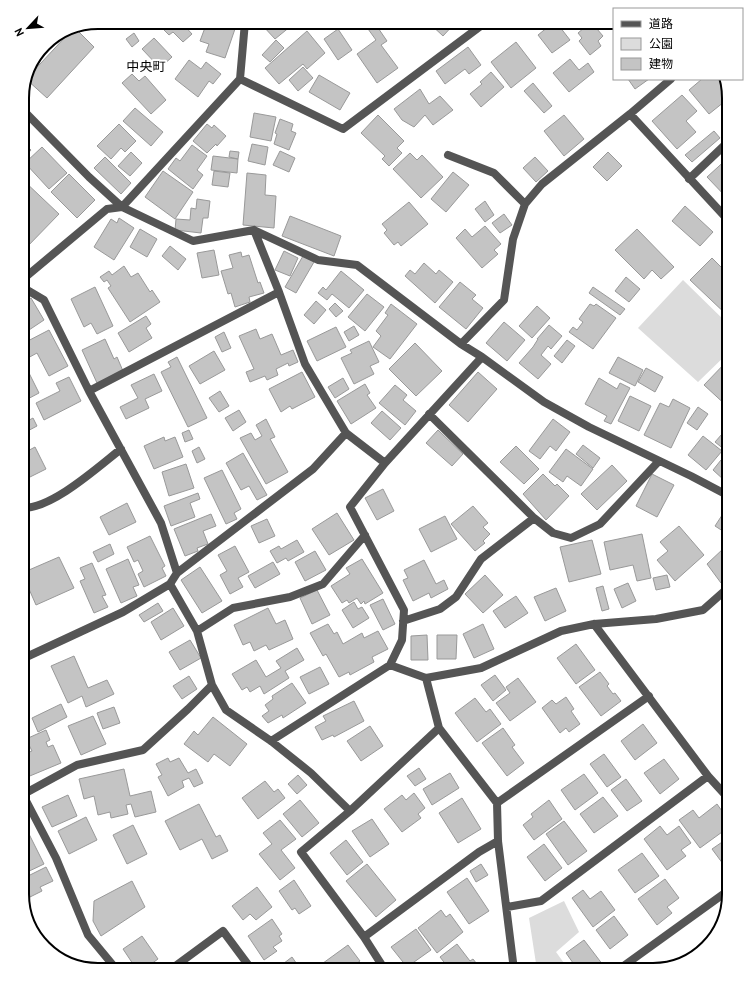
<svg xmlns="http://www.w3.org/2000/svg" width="751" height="992" viewBox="0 0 751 992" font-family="'PT Sans','Noto Sans JP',sans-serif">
  <rect width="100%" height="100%" fill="#fff"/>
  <path fill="#dcdcdc" d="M683 280 729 325V352L698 382 638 328Z
    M564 901 579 932 556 952 569 970H537L529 918Z"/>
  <path fill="#c4c4c4" stroke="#999" d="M170 22H181L192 34 183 42 173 32 169 35 163 29Z
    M212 22H233L232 25 236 26 225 58 206 52 209 44 200 41 206 25 210 27Z
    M268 22H287L291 26 275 39 263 26Z
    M331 22H346L336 29Z
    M363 22H374L387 41 381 45 398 68 377 83 357 54 376 40Z
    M428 22H456L443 36Z
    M530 22H541L535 28Z
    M554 22H556L570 40 552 53 538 35Z
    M591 22 603 36 598 41 601 46 590 55 579 41 582 38 578 33Z
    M338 29 352 50 338 60 324 39Z
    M77 30 94 47 47 98 26 79 69 33Z
    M307 31 325 53 307 69 303 64 279 84 265 68Z
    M134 33 139 41 132 47 126 39Z
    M154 38 172 57 160 68 142 49Z
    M276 40 284 48 270 62 262 55Z
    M516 42 536 68 511 88 491 62Z
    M46 43 50 47 29 67 30 65Z
    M468 47 481 65 469 74 465 69 445 84 436 71Z
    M570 59 579 70 588 63 594 72 569 92 553 73Z
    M189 60 201 69 206 62 221 74 213 84 209 81 198 97 175 79Z
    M303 67 313 78 298 91 289 80Z
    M491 72 504 87 481 107 470 94 482 84 480 82Z
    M132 74 139 81 145 76 166 100 151 114 122 83Z
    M319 75 350 93 340 110 309 92Z
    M628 79H649L635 89Z
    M702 79H723L729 98 709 114 689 90Z
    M533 83 552 106 544 113 524 91Z
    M420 89 429 104 440 96 453 110 433 125 425 115 414 127 402 120 394 109Z
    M682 95 697 111 686 121 696 132 677 149 652 121Z
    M135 108 163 132 151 146 123 121Z
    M254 113 276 117 271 141 250 137Z
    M378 115 404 141 397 148 402 153 389 166 382 159 385 156 361 133Z
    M564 115 584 139 564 156 544 131Z
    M280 119 293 124 291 131 296 133 289 150 274 144 277 134 275 133Z
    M119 124 136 141 125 152 121 148 111 159 97 146Z
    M207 124 212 128 214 125 226 136 217 146 216 144 207 153 193 141Z
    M714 131 720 138 692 162 685 155Z
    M22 141 31 150 22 160Z
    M252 144 268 147 265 165 248 161Z
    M192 145 207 156 197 170 203 175 193 189 168 169 176 158 180 161Z
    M42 147 67 173 49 189 25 163Z
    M230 151 239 152 238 159 229 157Z
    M280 151 295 158 289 172 273 165Z
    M131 152 142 163 130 176 118 166Z
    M608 152 622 166 607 181 593 167Z
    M410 153 417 160 422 155 443 177 421 198 393 169Z
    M213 156 238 159 237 173 211 170Z
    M105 157 131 183 121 194 94 168Z
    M535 157 548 171 536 182 523 168Z
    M729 157V200L707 177Z
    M163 171 193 192 175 219 145 197Z
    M214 171 230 173 228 187 212 185Z
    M453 172 469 185 446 212 431 199Z
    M247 173 266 175 265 195 276 196 274 228 243 225Z
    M69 174 95 200 77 218 51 192Z
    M22 179 59 214 24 250 22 249Z
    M197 199 210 201 208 218H203L201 233 175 230 176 219 190 220 191 208 196 209Z
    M485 201 494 215 485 222 475 209Z
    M409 202 428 224 401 246 398 242 394 245 384 233 387 230 382 224Z
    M685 206 713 232 700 246 672 221Z
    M504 214 512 225 500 233 492 223Z
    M290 216 341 236 334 256 282 236Z
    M119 218 134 228 114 260 94 247 111 219 117 223Z
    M485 226 501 244 494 250 498 254 482 268 456 238 465 229 472 237Z
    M140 229 157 239 147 257 130 247Z
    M637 229 674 267 661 279 652 270 644 279 615 250Z
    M170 246 186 259 178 270 162 256Z
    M214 250 219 275 202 278 197 253Z
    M284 251 298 258 290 276 275 270Z
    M241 252 242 257 249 255 258 283 260 282 264 293 249 297 250 302 235 307 231 293 228 294 221 271 233 268 229 255Z
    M303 256 314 262 296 293 285 287Z
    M712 258 729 275V317L690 280Z
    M424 263 436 274 439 270 453 282 435 303 405 276 410 270 415 274Z
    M124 266 131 277 138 273 150 292 152 290 160 302 130 322 108 288 111 286 107 280 104 282 100 277 109 271 112 275Z
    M341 271 364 290 349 308 332 294 327 300 318 293 323 287 326 290Z
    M626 277 640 289 629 302 615 291Z
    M460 282 476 295 472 299 483 308 466 329 439 307Z
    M95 287 113 326 97 334 91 323 84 327 71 299Z
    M593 287 625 309 620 315 589 293Z
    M367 294 384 307 365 331 348 317Z
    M31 298 44 320 29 330 22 319V304Z
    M316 301 326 310 314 324 304 315Z
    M335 303 343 311 336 317 329 309Z
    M391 304 417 324 390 359 373 347 381 336 376 331 388 315 385 313Z
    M590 304 594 306 596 304 616 318 593 349 569 332 573 327 577 330 583 322 579 319Z
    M537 306 550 318 532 338 519 326Z
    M146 316 151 324 146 328 152 338 129 352 118 333Z
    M504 322 525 340 507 361 486 343Z
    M549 325 562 336 551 349 548 346 541 355 551 364 538 379 519 363 533 347 538 339H537Z
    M354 326 359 335 349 341 344 332Z
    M336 327 346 347 317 361 307 341Z
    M256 329 260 339 272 334 281 355 293 350 298 362 289 366 288 363 276 369 278 375 267 380 265 376 250 382 246 372 254 369 239 336Z
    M49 330 68 366 49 376 37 353 26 359 22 352V344Z
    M224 332 231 348 222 352 215 337Z
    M105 339 114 359 117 357 123 371 97 383 82 350Z
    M567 340 575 346 562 363 554 356Z
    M369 341 379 362 370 366 374 374 354 384 341 358 352 353 350 350Z
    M415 343 442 371 416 396 389 369Z
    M214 351 225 370 200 384 189 366Z
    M177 357 207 418 188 427 161 372 171 367 168 362Z
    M618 357 643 370 635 386 609 373Z
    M729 359V408L704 385Z
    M26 367 39 393 22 402V369Z
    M646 368 663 377 655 392 638 382Z
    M302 372 315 397 292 409 290 406 281 412 269 389Z
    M478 372 497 389 468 422 449 405Z
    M154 374 162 391 145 399 149 408 126 419 120 407 138 398 131 385Z
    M69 377 81 401 44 420 36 403 60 391 56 383Z
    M343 378 349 389 335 398 328 387Z
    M599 378 617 389 620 383 630 388 611 424 604 421 607 416 585 404Z
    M365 384 370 393 367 395 376 408 351 424 337 401Z
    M395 385 407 395 403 400 416 411 405 425 379 403Z
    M220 391 229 406 219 412 209 398Z
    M630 396 651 406 639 431 618 421Z
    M673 399 690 408 671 448 644 435 660 403 669 407Z
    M698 407 708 414 697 430 687 423Z
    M239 410 246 422 233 431 225 418Z
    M382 411 401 428 390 440 371 423Z
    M33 418 37 426 22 434V424Z
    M266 419 275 437 270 439 288 472 266 484 240 438 251 433 255 440 262 436 256 425Z
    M553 419 570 432 556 451 550 446 540 459 529 451Z
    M729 426V445L725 450 715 442Z
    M189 430 193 439 185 442 182 433Z
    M438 430 463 454 452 466 426 443Z
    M703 436 722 451 706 470 688 455Z
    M164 437 165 441 175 437 183 457 154 469 144 446Z
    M583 445 600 458 593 468 576 454Z
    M516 446 539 469 524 484 500 462Z
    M35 447 46 469 28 478 22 468V454Z
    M199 447 205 459 197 463 192 451Z
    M566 449 593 469 581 486 567 476 563 482 549 472Z
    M243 453 267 495 257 500 249 486 241 490 226 463Z
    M721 460 729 467V474L724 480 713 470Z
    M186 464 194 488 169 496 162 472Z
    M612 465 627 481 597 510 581 494Z
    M222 470 241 509 234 513 237 519 226 524 204 478Z
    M543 474 555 486 557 484 569 496 546 520 523 494Z
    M652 474 674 485 657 517 636 506Z
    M22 485 28 496 24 498 22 494Z
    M383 489 394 511 377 520 365 498Z
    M198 493 200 499 190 503 195 517 171 526 164 506Z
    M127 503 136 522 109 535 100 517Z
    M473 506 488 523 483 527 490 534 483 541 485 543 475 551 451 524Z
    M728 506 729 507V535L715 526Z
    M337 513 354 540 329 555 312 529Z
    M211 514 216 526 203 531 208 544 197 548 198 551 185 556 174 529Z
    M445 516 457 539 431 552 419 529Z
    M267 519 275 536 259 543 251 526Z
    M679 526 704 555 675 581 657 560 668 551 660 542Z
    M642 534 651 578 637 581 633 565 610 570 604 542Z
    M150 536 165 566 162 568 166 576 144 587 138 574 143 571 138 560 134 562 127 547Z
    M297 540 304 552 288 561 286 558 277 563 270 551 279 546 281 549Z
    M592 540 601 574 569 582 560 547Z
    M110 544 114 554 98 562 93 552Z
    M235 546 249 572 238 578 243 587 230 594 220 575 227 571 218 555Z
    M724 548 729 552V576L721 583 707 564Z
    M315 551 326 570 305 581 295 562Z
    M59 557 74 588 36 605 22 573Z
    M128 559 139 585 133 587 137 596 121 603 106 569Z
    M362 559 383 593 365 604 364 601 361 604 357 598 349 603 347 600 342 603 331 586 350 574 346 568Z
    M424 560 436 584 444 580 448 589 431 598 429 593 413 601 403 580 408 578 404 570Z
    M273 562 280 574 255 588 248 576Z
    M92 563 106 595 102 596 108 607 94 613 80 581 85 579 80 568Z
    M200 567 222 601 202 613 181 580Z
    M485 575 503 595 483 613 465 594Z
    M667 575 670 587 656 590 653 578Z
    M628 583 636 601 622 608 614 589Z
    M603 586 609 609 602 611 596 588Z
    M556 588 566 611 545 621 534 597Z
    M317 590 330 615 312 624 300 598Z
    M516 596 528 613 505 628 493 611Z
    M383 599 395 624 383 630 370 605Z
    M354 602 358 609 362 607 369 618 353 628 342 610Z
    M158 603 163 611 144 622 139 615Z
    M173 608 184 626 161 640 151 622Z
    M268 608 276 624 285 620 293 639 269 650 266 645 254 651 250 642 243 645 234 625Z
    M328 624 334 634 337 632 343 644 362 633 364 638 378 631 388 649 372 657 374 662 350 675 349 672 339 677 326 654 323 656 310 633Z
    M483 624 494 649 474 658 463 634Z
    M729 627V639L724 630Z
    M427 635 428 660H411V636Z
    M437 635H457L456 659H437Z
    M190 640 201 658 180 670 169 652Z
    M576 644 595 670 576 684 557 658Z
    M297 648 304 660 285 671 289 678 264 694 260 686 250 692 247 687 242 690 232 674 256 660 266 677 281 668 276 661Z
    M74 656 88 688 107 680 114 694 86 707 82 696 68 703 51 666Z
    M320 667 329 684 309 694 300 677Z
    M600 672 609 684 607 686 613 694 615 693 621 701 601 716 579 687Z
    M495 675 506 690 493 701 481 685Z
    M189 676 197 689 182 699 173 686Z
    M518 678 536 702 510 721 496 703 510 693 506 687Z
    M292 683 306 703 283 718 282 715 268 723 262 716 269 711 265 705 273 699 272 696Z
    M566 697 574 709 571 711 580 724 569 732 566 728 560 733 542 708 552 700 556 704Z
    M475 698 486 712 490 709 501 724 477 742 455 713Z
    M22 700 27 710 22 712Z
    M354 701 364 721 334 737 333 735 322 740 315 727 326 721 323 716Z
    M61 704 67 717 38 732 32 718Z
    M114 707 120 723 103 729 97 713Z
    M93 716 106 744 81 755 68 726Z
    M213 717 247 744 230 766 214 754 208 762 184 744 194 731 198 735Z
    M643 724 657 743 635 760 621 741Z
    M370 726 383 746 361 761 347 741Z
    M503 728 515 745 512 747 524 763 507 776 482 743Z
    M46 730 50 740 46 742 48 747 53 745 61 763 25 778 22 772V755L32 751 26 739Z
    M729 738V751L723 743Z
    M604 754 621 777 607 787 590 764Z
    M168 758 170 762 179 758 188 773 196 769 203 783 194 787 189 778 182 781 184 787 168 796 158 777 162 775 156 764Z
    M664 759 679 779 660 794 644 773Z
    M419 768 426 779 415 786 407 776Z
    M124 769 130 796 151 791 156 812 135 817 131 804 126 805 128 814 111 818 110 812 98 815 94 796 84 799 79 779Z
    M450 773 459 788 432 805 423 789Z
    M584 774 598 793 575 810 561 790Z
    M298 775 307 785 297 794 288 784Z
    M626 779 642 801 627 811 611 790Z
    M265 781 274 792 278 789 285 798 258 819 242 798Z
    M414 793 425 808 418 814 421 818 402 832 384 809 402 795 406 800Z
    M68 795 77 816 52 827 42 807Z
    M603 797 618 816 594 833 580 814Z
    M462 798 481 829 458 843 439 813Z
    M300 800 319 823 302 837 283 814Z
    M549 800 562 819 534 840 523 825 533 817 531 814Z
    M199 804 216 837 220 835 228 851 212 859 202 839 180 850 165 821Z
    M717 804 729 821V827L700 848 679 820 693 810 699 818Z
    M86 817 97 840 69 854 58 831Z
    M372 819 389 844 370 857 352 831Z
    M280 820 296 839 281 850 295 868 280 880 259 854 272 844 263 833Z
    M564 821 587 851 568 865 546 834Z
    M133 825 147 854 127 864 113 835Z
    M660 826 667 835 679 826 691 843 681 850 686 856 667 870 644 839Z
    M27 830 44 864 23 874 22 871V833Z
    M728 838 729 840V872L712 849Z
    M346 840 363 862 347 875 330 853Z
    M544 844 562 868 545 881 527 857Z
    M642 853 659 876 635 893 618 870Z
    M367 864 396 900 376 917 346 881Z
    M481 864 488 875 476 882 470 871Z
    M46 867 53 881 40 887 42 891 30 897 22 881V879Z
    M467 878 489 911 469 924 447 892Z
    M665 879 679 898 667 907 672 913 657 925 638 899Z
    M294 880 311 906 299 914 295 908 292 910 279 891Z
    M132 881 145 907 101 936 93 921 94 901Z
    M257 887 272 907 256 920 250 914 243 920 232 906Z
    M583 890 590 899 601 891 615 910 593 927 572 898Z
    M441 910 446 917 450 914 463 932 437 953 418 928Z
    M614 916 628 935 610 949 596 930Z
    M272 919 282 934 279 936 282 941 273 947 277 951 264 960 248 936Z
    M416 929 431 950 407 967 391 947Z
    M142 936 158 959 143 970H137L123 949Z
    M584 940 603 965 597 970H578L566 953Z
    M457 944 470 961 473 959 480 968 478 970H450L440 957Z
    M348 945 360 961 348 970H322L319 966Z
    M292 957 301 970H275Z"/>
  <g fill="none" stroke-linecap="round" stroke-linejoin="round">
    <path stroke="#555" stroke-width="8" d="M240 79 343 129 486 22
      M22 109 89 177 122 207 193 241 254 230 318 260 357 265 461 344 482 357 544 402 589 427 691 476 729 496
      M630 114 729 221
      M448 155 494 173 525 204
      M689 179 729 141
      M254 230 279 292 305 364 346 433 385 463
      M22 280 107 209 122 207 240 79 245 22
      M22 287 44 300 89 391 161 523 177 573 170 584 197 631 212 685 226 710 271 741 311 773 350 811
      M461 344 504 300 513 239 525 204 542 184 630 114 671 79
      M89 391 279 292
      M429 414 534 518 553 533 571 538 600 524 659 461
      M22 508C52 509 98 467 121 449
      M177 573 313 469 346 433
      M403 621 440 609 456 597 481 559 534 518
      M594 624 708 776 729 799
      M197 631 233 608 290 597 323 584 365 535
      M22 659 123 612 170 584
      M390 665 426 678 481 668 561 631 594 624 656 619 703 610 729 587
      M426 678 439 728 497 803 498 841 514 970
      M271 741 390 665 402 640 404 610 350 507 385 463 482 357
      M22 793 56 858 88 935 117 970
      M22 795 77 765 143 750 188 709 212 685
      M497 803 649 696
      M507 907 541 901 708 776
      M364 937 479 852 498 841
      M170 970 223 931 252 970
      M385 970 364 937 301 852 350 811 439 728
      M618 970 729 890"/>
  </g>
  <g text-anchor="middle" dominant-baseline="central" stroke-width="4" stroke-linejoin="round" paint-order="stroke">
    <g font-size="13" fill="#000" stroke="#fff">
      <text x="146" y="66">中央町</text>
    </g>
  </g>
  <path d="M0 0H751V992H0ZM98 29H653A69 69 0 0 1 722 98V894A69 69 0 0 1 653 963H98A69 69 0 0 1 29 894V98A69 69 0 0 1 98 29Z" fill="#fff" fill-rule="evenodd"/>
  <path fill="none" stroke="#000" stroke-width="2" d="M98 29H653A69 69 0 0 1 722 98V894A69 69 0 0 1 653 963H98A69 69 0 0 1 29 894V98A69 69 0 0 1 98 29Z"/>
  <rect x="613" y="8" width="130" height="72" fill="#ffffff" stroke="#999999"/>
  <rect x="621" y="21" width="20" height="6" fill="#555555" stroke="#999999"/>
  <text x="649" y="28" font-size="12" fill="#000000">道路</text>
  <rect x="621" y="38" width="20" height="12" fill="#dcdcdc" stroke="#999999"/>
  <text x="649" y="48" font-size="12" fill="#000000">公園</text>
  <rect x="621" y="58" width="20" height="12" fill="#c4c4c4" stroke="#999999"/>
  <text x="649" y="68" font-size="12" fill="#000000">建物</text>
  <g transform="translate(28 28) rotate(244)" stroke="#ffffff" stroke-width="3" paint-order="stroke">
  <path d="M0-3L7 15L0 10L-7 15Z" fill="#000000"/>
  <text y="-6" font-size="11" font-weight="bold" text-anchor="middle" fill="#000000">N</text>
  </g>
</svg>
